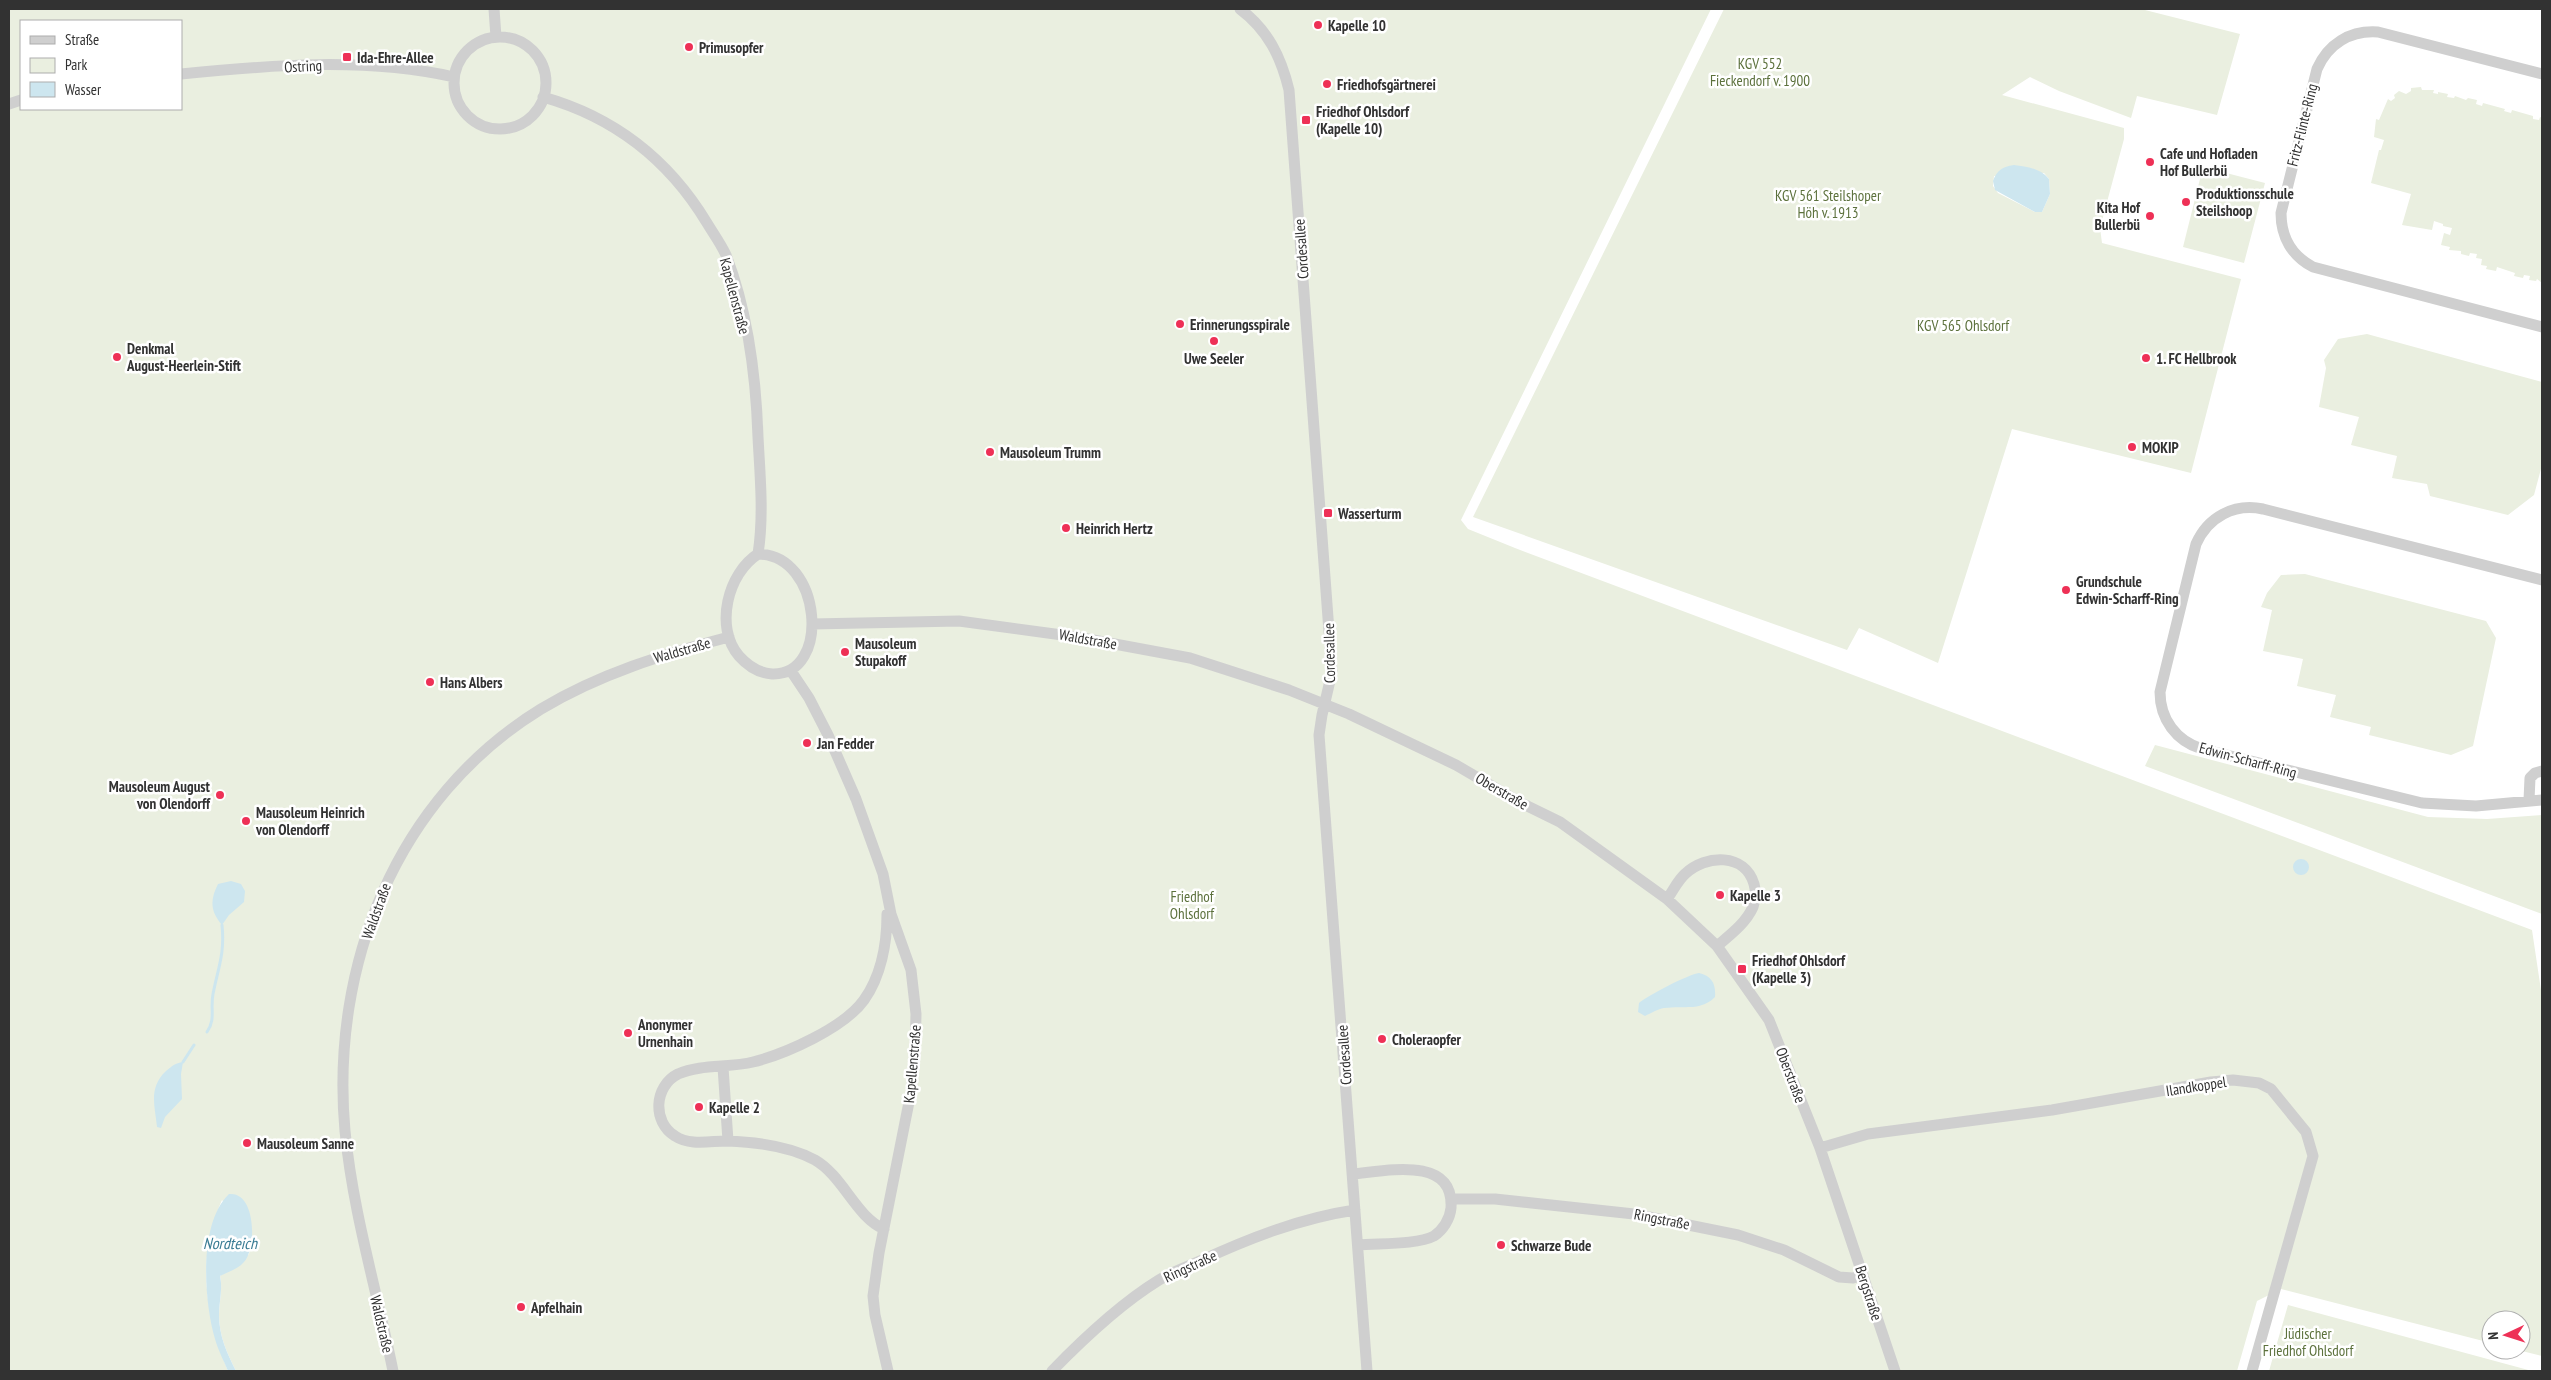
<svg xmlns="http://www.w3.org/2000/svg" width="2551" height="1380" viewBox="0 0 2551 1380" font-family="'PT Sans Narrow',sans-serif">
  <rect width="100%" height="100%" fill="#fff"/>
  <path fill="#eaefe0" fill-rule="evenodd" d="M9 9H1711L1461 520 1468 529 1515 548 2532 930 2542 997V1356L2518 1350H2521V1320H2491V1343L2281 1289 2257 1301 2237 1371H236C227 1353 219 1336 219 1315 219 1301 223 1290 220 1276L249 1254 252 1238 222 1200C196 1258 205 1314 228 1371H9ZM21 21H181V109H21Z
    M1724 9H2141L2240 34 2217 115 2137 96 2131 118 2059 91 2030 77 2002 95 2124 128V139L2100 228 2102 243 2241 279 2191 473 2012 429 1938 663 1859 628 1847 650 1473 517ZM2044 173 2049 179 2050 194 2042 212H2035L1998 193 1993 186 1994 176Z
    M2421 87 2422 90H2434L2433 93 2438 94V92L2448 94 2447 97 2454 98 2455 96 2466 100 2468 98 2477 100 2476 104 2482 106 2483 103 2505 109 2504 111 2511 113 2512 110 2533 116V119L2539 120 2540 117 2542 118V283L2537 279 2536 281 2529 280 2530 276 2524 275 2523 278 2514 276 2515 273 2497 267 2496 271 2486 269 2487 266 2481 265 2482 259 2476 258 2477 254 2470 253 2469 256 2461 254V251L2449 250 2450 247 2441 245 2444 233 2450 235 2452 228 2443 226V224L2434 221 2432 230 2402 225 2411 194 2371 183 2379 150H2381L2384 140 2374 137 2376 119 2379 120 2388 99 2391 101 2395 98 2394 95 2399 91 2406 94 2411 91V88Z
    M2203 167 2265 183 2244 263 2183 247Z
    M2367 334 2542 382V465L2534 495 2508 515 2430 496 2427 484 2392 478 2397 456 2351 445 2359 417 2319 407 2326 368 2324 360 2338 339Z
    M2305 574 2486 621 2496 638 2473 746 2451 755 2369 735 2371 727 2330 717 2336 695 2297 686 2303 659 2263 651 2272 610 2261 607 2267 593 2281 575Z
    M2155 745 2428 817 2487 819 2542 815V914L2145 766Z
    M2288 1305 2532 1371H2269Z"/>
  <path fill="#cde6ef" d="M2014 165C2027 167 2040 168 2049 179L2050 194 2042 212H2035L1995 190 1993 181C1997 170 2002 167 2014 165Z
    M2293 867a8 8 0 1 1 16 0a8 8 0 1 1-16 0Z
    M231 881 241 884 245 891 244 902 229 915 222 925C210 911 210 900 218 884Z
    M1699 973C1712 976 1716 984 1715 997 1700 1012 1684 1005 1664 1008 1658 1009 1651 1013 1645 1016L1638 1012 1639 1003C1647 996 1689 974 1699 973Z
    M183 1062 181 1074 182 1099 165 1117 161 1128 157 1127C155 1106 148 1088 166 1071 172 1066 175 1063 183 1062Z
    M229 1194C256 1191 257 1248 244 1262 238 1269 228 1272 220 1276 223 1290 219 1301 219 1315 219 1336 227 1353 236 1371H228C224 1361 218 1350 215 1339 204 1302 198 1223 229 1194Z"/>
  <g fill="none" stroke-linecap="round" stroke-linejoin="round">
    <path stroke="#cde6ef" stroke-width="3" d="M207 1032C216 1019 210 1009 213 994 218 968 225 954 222 925
      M183 1062 194 1045"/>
    <path stroke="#cfcfcf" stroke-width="11" d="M494 9 496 37
      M1240 9C1268 30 1281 57 1289 90L1332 672 1322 715 1319 735 1367 1371
      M454 83a46 46 0 1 1 92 0a46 46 0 1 1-92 0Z
      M181 74C272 65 365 57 454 77
      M2542 74 2378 32C2350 30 2328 44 2317 69L2281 213C2281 237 2292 256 2313 267L2542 327
      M543 97C614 117 669 160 707 223 713 233 721 244 726 255 748 312 756 377 758 437 760 476 764 515 758 554
      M9 104 21 100
      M758 554C822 554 832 676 772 674 759 673 747 665 739 656 714 627 728 573 758 554Z
      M2542 580 2263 509C2234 503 2208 517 2196 544L2160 692C2160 719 2176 741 2202 749L2422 803 2476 806 2542 800
      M812 624 959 621 1077 637 1190 658 1289 690 1349 714 1456 765 1521 803 1560 822 1667 899 1717 946 1769 1020 1820 1148 1895 1371
      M791 671 809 698 828 735 856 799 883 874 891 914 911 970 916 1014 915 1054 911 1092 879 1253 873 1296 875 1315 888 1371
      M2529 800 2530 778 2535 773 2542 771
      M1667 899C1673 891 1678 880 1685 874 1706 854 1745 853 1754 884 1756 891 1756 899 1753 907 1746 923 1730 935 1717 946
      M723 1067 728 1141
      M1820 1148 1868 1134 2052 1110 2211 1082 2233 1080 2259 1083 2271 1089 2306 1132 2313 1156 2252 1371
      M1353 1174C1385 1171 1454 1155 1451 1208 1450 1219 1443 1230 1434 1236 1417 1245 1378 1243 1358 1245
      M1451 1199H1495L1634 1214 1738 1235 1784 1250 1839 1277 1853 1278 1863 1275
      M884 1229C856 1217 843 1176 815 1160 789 1146 756 1142 727 1141 710 1141 690 1146 675 1136 652 1122 654 1086 678 1074 701 1064 729 1068 753 1062 785 1054 844 1028 864 1000 881 976 887 943 887 914
      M393 1371C377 1291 353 1213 345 1131 330 966 396 798 541 709 599 674 664 654 729 637
      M1052 1371C1084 1338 1120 1304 1159 1280 1172 1272 1187 1267 1200 1261 1250 1238 1301 1218 1355 1210"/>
  </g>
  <g fill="#ee3056" stroke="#fff" stroke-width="2">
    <circle cx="1318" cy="25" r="5"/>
    <circle cx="689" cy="47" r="5"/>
    <rect x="342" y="52" width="10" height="10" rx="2.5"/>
    <circle cx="1327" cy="84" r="5"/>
    <rect x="1301" y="115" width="10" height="10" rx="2.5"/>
    <circle cx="2150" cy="162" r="5"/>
    <circle cx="2186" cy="202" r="5"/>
    <circle cx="2150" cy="216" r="5"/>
    <circle cx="1180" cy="324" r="5"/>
    <circle cx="1214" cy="341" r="5"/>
    <circle cx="117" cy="357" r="5"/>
    <circle cx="2146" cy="358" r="5"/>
    <circle cx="2132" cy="447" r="5"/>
    <circle cx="990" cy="452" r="5"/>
    <rect x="1323" y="508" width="10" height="10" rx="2.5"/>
    <circle cx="1066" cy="528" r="5"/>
    <circle cx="2066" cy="590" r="5"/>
    <circle cx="845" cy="652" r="5"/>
    <circle cx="430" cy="682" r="5"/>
    <circle cx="807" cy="743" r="5"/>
    <circle cx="220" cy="795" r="5"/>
    <circle cx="246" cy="821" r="5"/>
    <circle cx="1720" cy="895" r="5"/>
    <rect x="1737" y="964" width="10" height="10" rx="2.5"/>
    <circle cx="628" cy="1033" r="5"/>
    <circle cx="1382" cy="1039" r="5"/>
    <circle cx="699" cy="1107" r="5"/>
    <circle cx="247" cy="1143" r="5"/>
    <circle cx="1501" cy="1245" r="5"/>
    <circle cx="521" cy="1307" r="5"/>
  </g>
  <g text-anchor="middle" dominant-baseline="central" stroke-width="5" stroke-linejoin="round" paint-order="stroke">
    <g font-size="15" font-weight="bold" fill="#323232" stroke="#fff" text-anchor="start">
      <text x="1328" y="25">Kapelle 10</text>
      <text x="699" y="47">Primusopfer</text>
      <text x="357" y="57">Ida-Ehre-Allee</text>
      <text x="1337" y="84">Friedhofsgärtnerei</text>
      <text x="1316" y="111">Friedhof Ohlsdorf<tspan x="1316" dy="17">(Kapelle 10)</tspan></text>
      <text x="2160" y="153">Cafe und Hofladen<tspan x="2160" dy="17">Hof Bullerbü</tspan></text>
      <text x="2196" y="193">Produktionsschule<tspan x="2196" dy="17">Steilshoop</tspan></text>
      <text x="2140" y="207" text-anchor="end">Kita Hof<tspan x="2140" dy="17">Bullerbü</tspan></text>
      <text x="1190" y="324">Erinnerungsspirale</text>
      <text x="127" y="348">Denkmal<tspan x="127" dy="17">August-Heerlein-Stift</tspan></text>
      <text x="1214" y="358" text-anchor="middle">Uwe Seeler</text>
      <text x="2156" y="358">1. FC Hellbrook</text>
      <text x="2142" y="447">MOKIP</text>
      <text x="1000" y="452">Mausoleum Trumm</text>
      <text x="1338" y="513">Wasserturm</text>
      <text x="1076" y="528">Heinrich Hertz</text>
      <text x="2076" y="581">Grundschule<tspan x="2076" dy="17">Edwin-Scharff-Ring</tspan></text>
      <text x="855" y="643">Mausoleum<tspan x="855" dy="17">Stupakoff</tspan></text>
      <text x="440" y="682">Hans Albers</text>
      <text x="817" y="743">Jan Fedder</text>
      <text x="210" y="786" text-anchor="end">Mausoleum August<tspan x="210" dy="17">von Olendorff</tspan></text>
      <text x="256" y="812">Mausoleum Heinrich<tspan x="256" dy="17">von Olendorff</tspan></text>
      <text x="1730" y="895">Kapelle 3</text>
      <text x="1752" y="960">Friedhof Ohlsdorf<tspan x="1752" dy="17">(Kapelle 3)</tspan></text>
      <text x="638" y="1024">Anonymer<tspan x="638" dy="17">Urnenhain</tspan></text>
      <text x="1392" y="1039">Choleraopfer</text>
      <text x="709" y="1107">Kapelle 2</text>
      <text x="257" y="1143">Mausoleum Sanne</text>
      <text x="1511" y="1245">Schwarze Bude</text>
      <text x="531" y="1307">Apfelhain</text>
    </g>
    <g font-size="15" fill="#5c713c" stroke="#fff">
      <text x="1760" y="63">KGV 552<tspan x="1760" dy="17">Fieckendorf v. 1900</tspan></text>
      <text x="1828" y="195">KGV 561 Steilshoper<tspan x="1828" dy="17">Höh v. 1913</tspan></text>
      <text x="1963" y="325">KGV 565 Ohlsdorf</text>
      <text x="1192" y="896">Friedhof<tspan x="1192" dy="17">Ohlsdorf</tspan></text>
      <text x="2308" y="1333">Jüdischer<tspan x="2308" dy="17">Friedhof Ohlsdorf</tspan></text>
    </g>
    <g font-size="15" fill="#323232" stroke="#fff">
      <text transform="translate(303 66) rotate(-3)">Ostring</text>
      <text transform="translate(2302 125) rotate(-76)">Fritz-Flinte-Ring</text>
      <text transform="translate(1301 249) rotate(-94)">Cordesallee</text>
      <text transform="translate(735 296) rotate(75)">Kapellenstraße</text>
      <text transform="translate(1088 639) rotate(10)">Waldstraße</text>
      <text transform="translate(682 650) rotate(-16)">Waldstraße</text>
      <text transform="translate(1329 653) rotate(-91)">Cordesallee</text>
      <text transform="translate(2248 760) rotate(15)">Edwin-Scharff-Ring</text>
      <text transform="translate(1502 791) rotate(30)">Oberstraße</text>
      <text transform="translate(376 911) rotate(-70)">Waldstraße</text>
      <text transform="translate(1344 1055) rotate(-94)">Cordesallee</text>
      <text transform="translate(912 1064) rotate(-85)">Kapellenstraße</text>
      <text transform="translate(1791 1075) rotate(69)">Oberstraße</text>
      <text transform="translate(2196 1086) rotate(-9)">Ilandkoppel</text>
      <text transform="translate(1662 1219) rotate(11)">Ringstraße</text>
      <text transform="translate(1190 1266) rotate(-25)">Ringstraße</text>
      <text transform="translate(1869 1293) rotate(72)">Bergstraße</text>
      <text transform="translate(382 1324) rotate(77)">Waldstraße</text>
    </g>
    <g font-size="16" font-style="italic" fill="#397b93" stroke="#fff">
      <text x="230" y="1243">Nordteich</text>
    </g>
  </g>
  <rect width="2551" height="1380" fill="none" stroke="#323232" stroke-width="20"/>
  <rect x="20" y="20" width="162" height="90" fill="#ffffff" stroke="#adadad"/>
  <rect x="30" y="36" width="25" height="8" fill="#cfcfcf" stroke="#adadad"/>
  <text x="65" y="45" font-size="15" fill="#323232">Straße</text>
  <rect x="30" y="58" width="25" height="15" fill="#eaefe0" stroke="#adadad"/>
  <text x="65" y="70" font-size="15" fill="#323232">Park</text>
  <rect x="30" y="82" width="25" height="15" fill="#cde6ef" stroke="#adadad"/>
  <text x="65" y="95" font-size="15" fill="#323232">Wasser</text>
  <g transform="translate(2506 1335) rotate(266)"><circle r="24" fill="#ffffff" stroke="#adadad"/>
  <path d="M0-4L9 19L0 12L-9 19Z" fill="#ee3056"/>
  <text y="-8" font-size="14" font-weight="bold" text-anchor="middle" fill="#323232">N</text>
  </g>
</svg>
